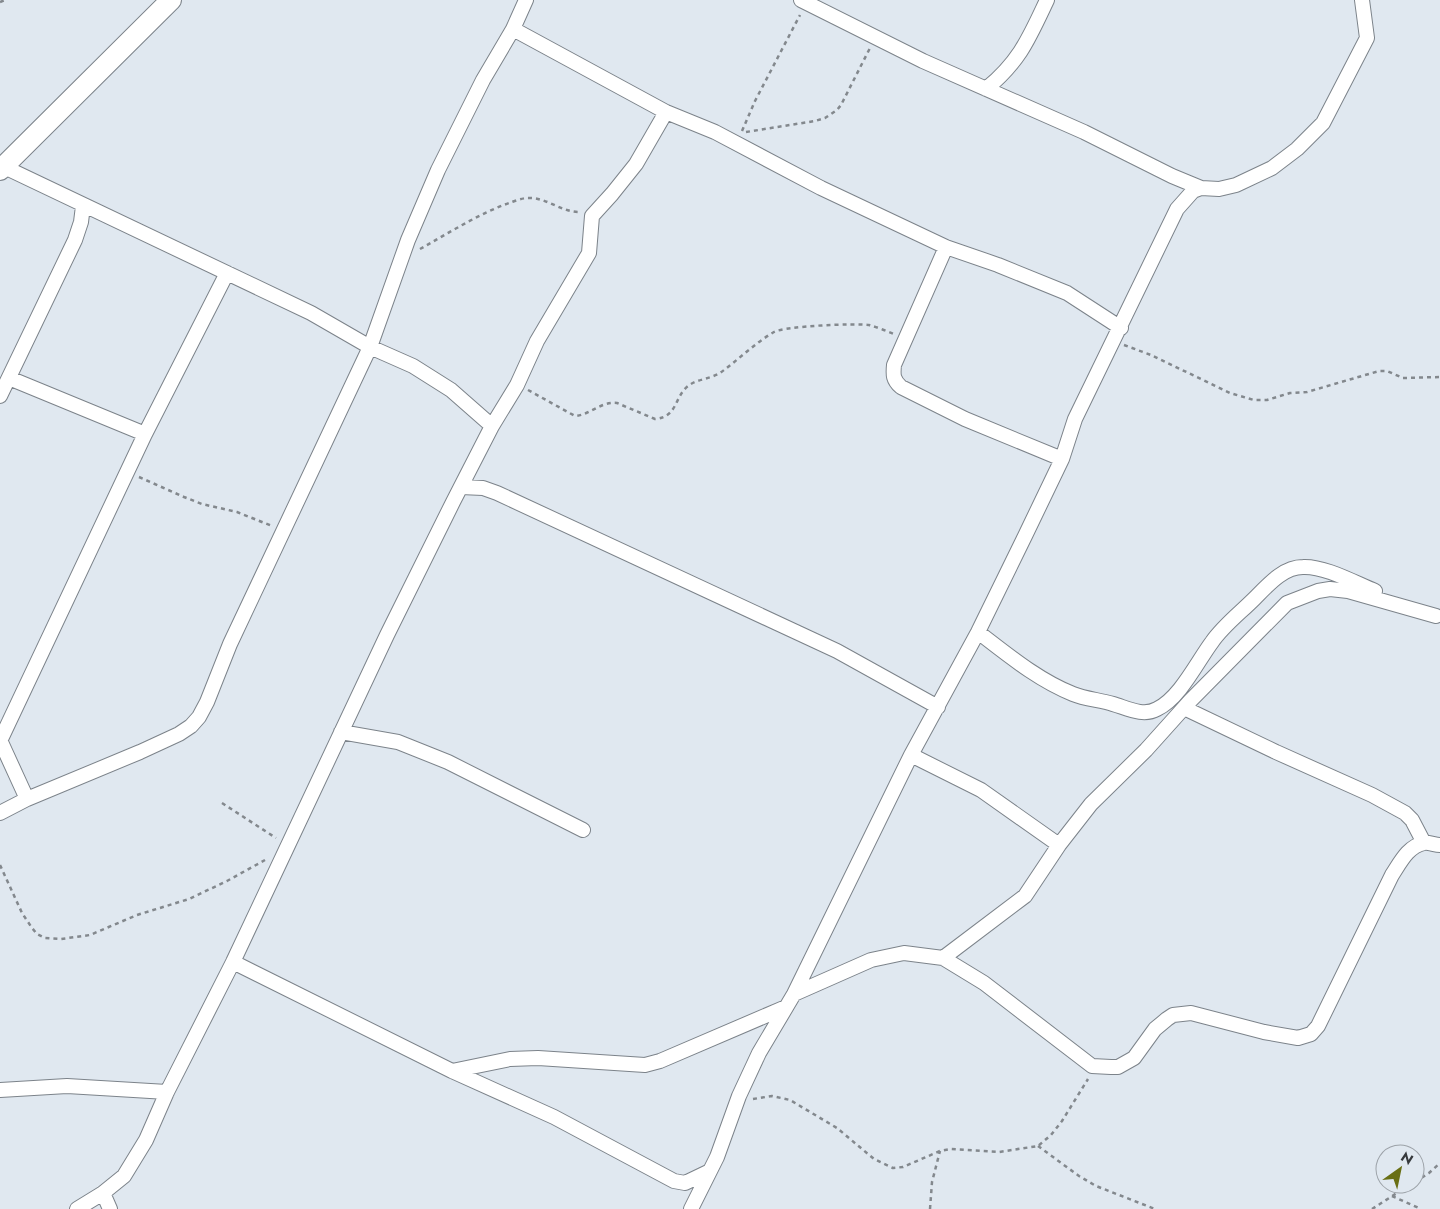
<svg xmlns="http://www.w3.org/2000/svg" width="1440" height="1209" viewBox="0 0 1440 1209" font-family="Jost,sans-serif">
  <rect width="100%" height="100%" fill="#e0e8f0"/>
  <g fill="none" stroke-linecap="round" stroke-linejoin="round">
    <g stroke="#7c838a" stroke-width="16">
      <path id="street" d="M801 0 923 61 1084 132 1172 176 1201 188
        M513 29 666 112 715 132 821 188 946 247 998 265 1067 293 1121 328
        M986 89C1020 61 1029 38 1047 0
        M0 165 311 313 370 347 413 366 451 390 492 426
        M946 247 894 365C893 375 893 380 901 387L965 419 1062 459
        M9 378 145 434
        M0 396 75 240 81 222 83 206
        M461 487 483 488 497 493 837 651 938 707
        M978 632C1008 655 1038 680 1073 694 1085 699 1100 700 1113 704 1127 708 1143 717 1157 709 1180 698 1197 662 1212 642 1223 626 1240 613 1254 599 1268 585 1283 567 1303 567 1325 566 1355 583 1375 591
        M1184 708 1276 752 1372 795 1405 813 1412 820 1424 843
        M341 732 398 742 448 762 583 830
        M0 740 27 799
        M0 741 145 434 227 273
        M911 755 981 790 1059 845
        M0 813 27 799 140 752 179 734 191 726 199 717 207 702 230 644 370 347 408 240 438 170 483 80 513 29 526 0
        M943 958 1025 896 1059 845 1091 804 1146 750 1190 701 1287 603 1318 591 1330 589 1348 591 1436 616
        M233 962 452 1071 554 1117 674 1181 685 1183 710 1171
        M794 994 871 960 904 953 943 958 984 983 1092 1066 1111 1067H1118L1134 1058 1155 1029 1167 1019 1173 1015 1191 1013 1264 1032 1298 1038 1311 1034 1318 1026 1392 875C1400 863 1408 846 1424 843 1428 842 1435 845 1440 845
        M452 1071 510 1059 538 1058 645 1065 660 1061 786 1007
        M0 1090 67 1086 167 1092
        M103 1193 110 1209
        M77 1209 103 1193 124 1176 146 1140 167 1092 233 962 387 635 453 502 492 426 517 385 537 341 589 253 592 216 612 194 636 164 666 112
        M691 1209 717 1157 739 1096 759 1053 794 994 911 755 978 632 1025 536 1062 459 1075 419 1177 209 1193 191 1201 188 1219 189 1236 185 1272 168 1297 149 1323 123 1367 38 1362 0"/>
    </g>
    <g stroke="#7c838a" stroke-width="22">
      <path id="secondary" d="M0 170 171 0"/>
    </g>
    <path stroke="#83888d" stroke-width="2.5" stroke-dasharray="4 4" stroke-linecap="butt" d="M0 2 5 0
      M742 131 755 101 800 15
      M746 132 815 121 825 118 837 110 841 105 870 48
      M420 249C449 233 478 214 509 203 515 201 522 198 528 198 546 197 561 212 579 212
      M1124 345 1151 355 1230 393 1254 400H1267L1290 393 1307 392 1379 371H1387L1403 378 1440 377
      M528 390 575 416C590 415 601 401 617 403L655 419C678 417 674 397 688 386 697 379 710 379 720 373 738 360 755 343 774 332 785 326 855 323 869 325 877 327 886 331 894 334
      M139 477 184 497 202 504 237 512 272 526
      M222 803 276 838
      M0 865 22 913 32 928 37 934 45 938 61 939 90 935 137 915 189 899 227 881 265 860
      M753 1099 772 1096 790 1100 837 1128 874 1159 893 1168 903 1167 940 1151 951 1149 999 1152 1038 1146 1051 1135 1062 1121 1088 1079
      M1038 1146 1079 1176 1096 1186 1155 1209
      M1415 1182 1429 1173 1440 1163
      M1392 1196 1421 1209
      M930 1209 932 1182 940 1151
      M1372 1209 1411 1184"/>
    <use href="#street" stroke="#fff" stroke-width="14"/>
    <use href="#secondary" stroke="#fff" stroke-width="20"/>
  </g>
  <g transform="translate(1400 1169) rotate(33)"><circle r="24" fill="#e0e8f0" stroke="#9ca2a8"/>
  <path d="M0-4L9 19L0 12L-9 19Z" fill="#696f14"/>
  <text y="-8" font-size="14" font-weight="bold" text-anchor="middle" fill="#36393c">N</text>
  </g>
</svg>
